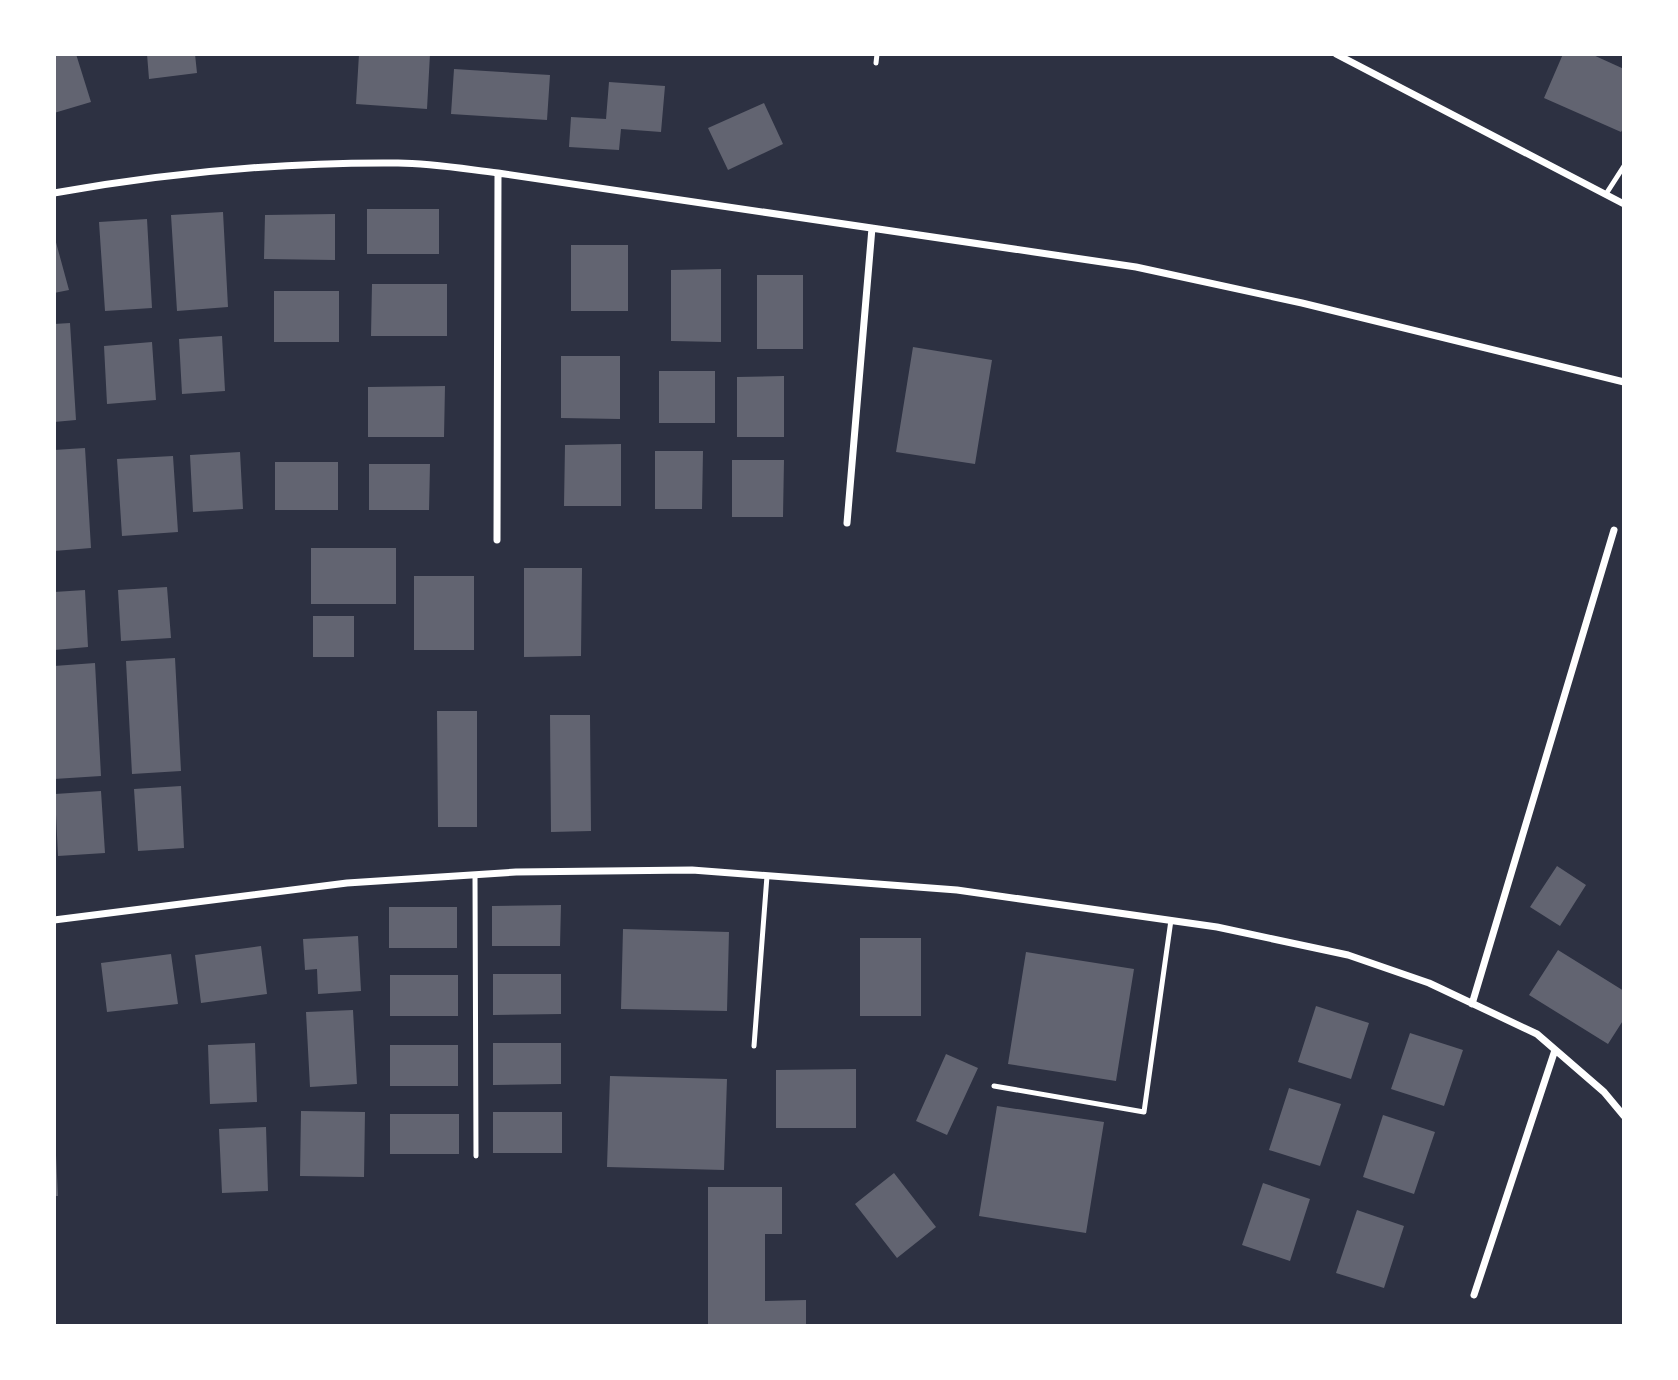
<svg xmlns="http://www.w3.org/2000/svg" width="1678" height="1380" viewBox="0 0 1678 1380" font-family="'Times New Roman',serif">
  <rect width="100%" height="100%" fill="#2d3142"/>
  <path fill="#626471" d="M54 54H76L91 102 54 113Z
    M147 54H195L197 73 149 79Z
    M359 54H430L427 109 356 104Z
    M1563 54H1591L1624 69V127L1621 132 1544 98Z
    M454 69 550 75 547 120 451 114Z
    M609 82 665 86 661 132 621 129 619 150 569 147 571 117 606 119Z
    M764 103 783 144 728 170 708 128Z
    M367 209H439V254H367Z
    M223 212 228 307 177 311 171 215Z
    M335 214V260L264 259 265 215Z
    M147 219 152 308 105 311 99 222Z
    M54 235 69 290 54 293Z
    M571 245H628V311H571Z
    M721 269V342L671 341V270Z
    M757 275H803V349H757Z
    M372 284H447V336H371Z
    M274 291H339V342H274Z
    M70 323 76 420 54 422V324Z
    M222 336 225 391 182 394 179 339Z
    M152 342 156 400 107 404 104 346Z
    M913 347 992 360 975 464 896 452Z
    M561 356H620V419L561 418Z
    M659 371H715V423H659Z
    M784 376V437H737V377Z
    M445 386 444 437H368V387Z
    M621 444V506H564L565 445Z
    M85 448 91 548 54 551V450Z
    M655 451H703L702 509H655Z
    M240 452 243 509 193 512 190 455Z
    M173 456 178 532 122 536 117 459Z
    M732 460H784L783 517H732Z
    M275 462H338V510H275Z
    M369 464H430L429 510H369Z
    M311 548H396V604H311Z
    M524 568H582L581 656 524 657Z
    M414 576H474V650H414Z
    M167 587 171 638 121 641 118 590Z
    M85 590 88 647 54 650V592Z
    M313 616H354V657H313Z
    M175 658 181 771 132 774 126 661Z
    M95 663 101 776 54 779V666Z
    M437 711H477V827H438Z
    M550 715H590L591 831 551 832Z
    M181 786 184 848 138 851 134 789Z
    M101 791 105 853 58 856 55 794Z
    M1557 866 1586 885 1560 926 1530 907Z
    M561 905 560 946H492V906Z
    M389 907H457V948H389Z
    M623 929 729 932 727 1011 621 1009Z
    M358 936 361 991 318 994 317 969 305 970 303 939Z
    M860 938H921V1016H860Z
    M261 946 267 994 201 1003 195 955Z
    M1558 950 1624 991V1019L1608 1044 1529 995Z
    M1026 952 1134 969 1116 1081 1008 1064Z
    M171 954 178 1004 107 1012 101 963Z
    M493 974H561V1014L493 1015Z
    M390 975H458V1016H390Z
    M1316 1006 1369 1023 1351 1079 1298 1062Z
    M353 1010 357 1084 310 1087 306 1012Z
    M1410 1033 1463 1050 1444 1106 1391 1089Z
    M255 1043 257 1102 210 1104 208 1045Z
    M493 1043H561V1084L493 1085Z
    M390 1045H458V1086H390Z
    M946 1054 978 1068 947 1135 916 1121Z
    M856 1069V1128H776V1070Z
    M610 1076 727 1079 724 1170 607 1167Z
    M1289 1088 1341 1104 1320 1166 1269 1150Z
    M997 1106 1104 1122 1086 1233 979 1216Z
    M301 1111 365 1112 364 1177 300 1176Z
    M493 1112H562V1153H493Z
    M390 1114H459V1154H390Z
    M1383 1115 1435 1132 1414 1194 1363 1177Z
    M266 1127 268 1191 222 1193 219 1129Z
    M54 1155H56L58 1196H54Z
    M894 1173 936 1227 897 1258 855 1204Z
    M1263 1183 1310 1199 1290 1261 1242 1245Z
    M708 1187H782V1234H765V1301L806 1300V1326H708Z
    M1357 1210 1404 1226 1384 1288 1336 1273Z"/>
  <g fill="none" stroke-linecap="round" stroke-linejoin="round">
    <path stroke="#fff" stroke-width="5" d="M876 63 877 54
      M1606 194 1624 166
      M475 875 476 1156
      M754 1046 767 876
      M994 1086 1144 1112 1171 920"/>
    <path stroke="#fff" stroke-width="7" d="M1336 54 1624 204
      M54 193C167 173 283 162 398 163 431 163 465 169 498 173L1136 267 1302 303 1624 382
      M847 523 872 228
      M497 540 498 173
      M54 920 347 883 516 872 692 870 957 890 1217 927 1348 955 1429 983 1537 1034 1604 1092 1624 1116
      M1472 1004 1614 530
      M1474 1295 1555 1050"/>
  </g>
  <rect width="1678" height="1380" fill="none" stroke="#ffffff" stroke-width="112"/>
</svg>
